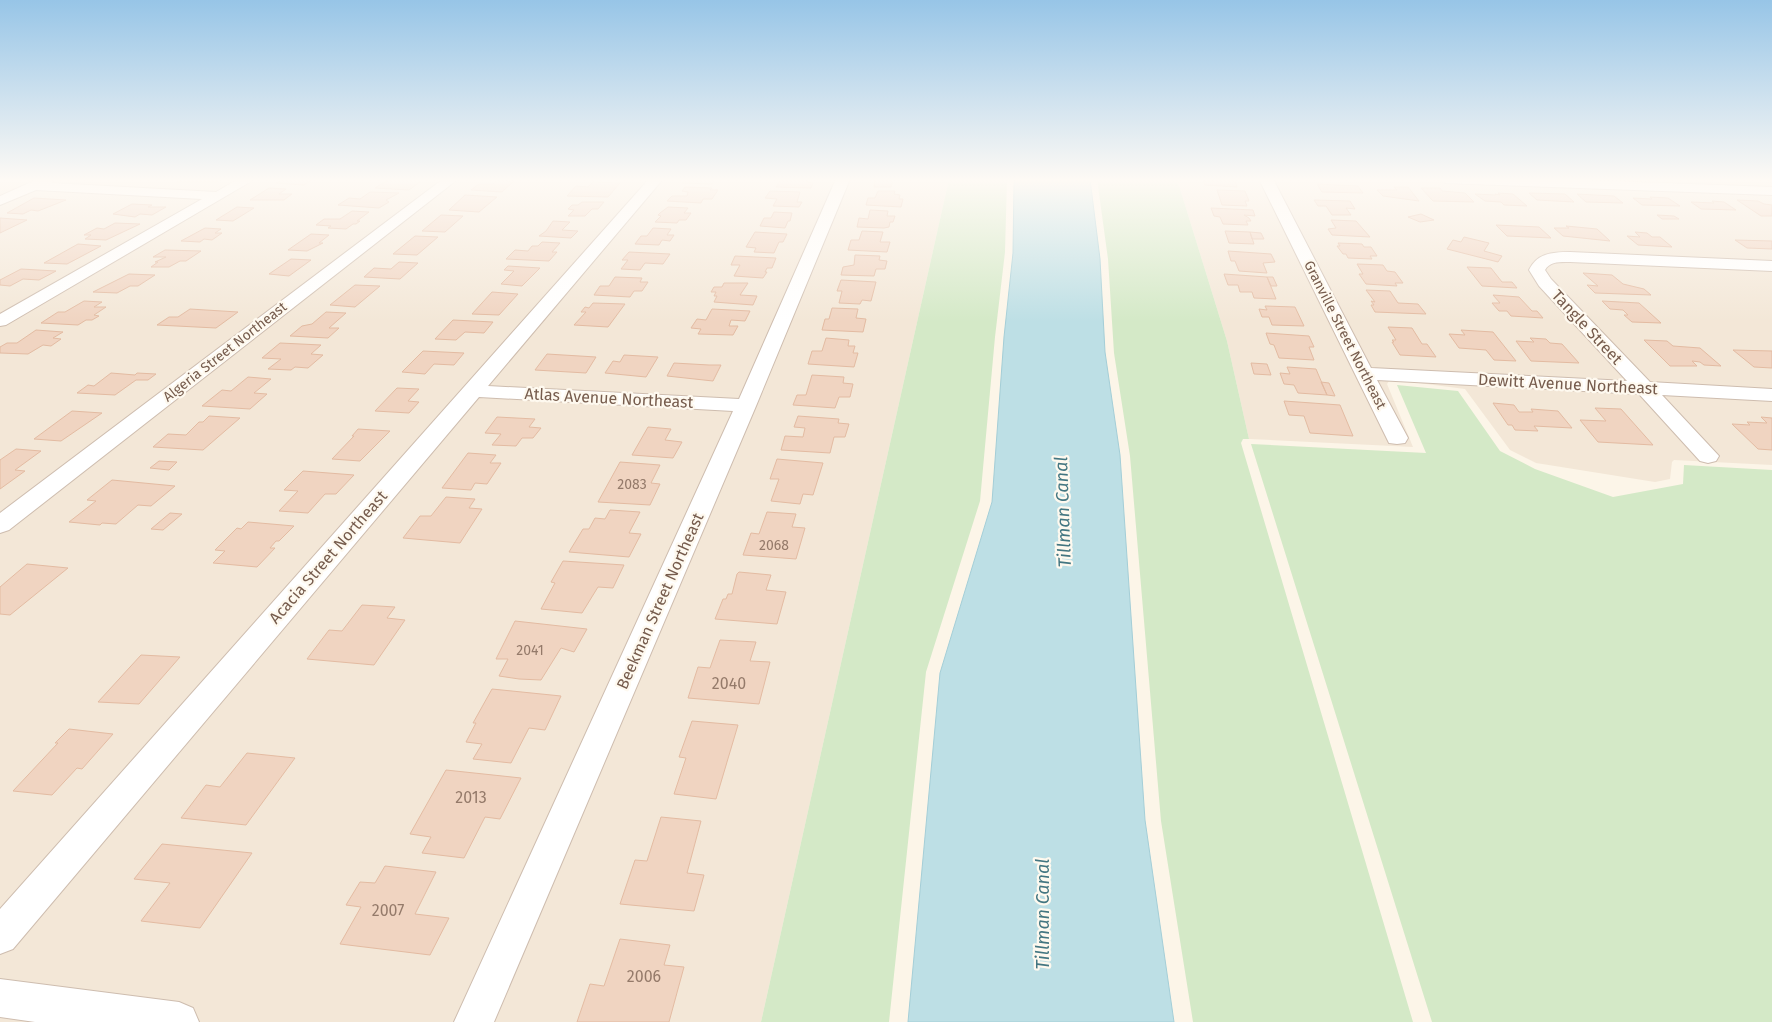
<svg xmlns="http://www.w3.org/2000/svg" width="1772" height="1022" viewBox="0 0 1772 1022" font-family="'Fira Sans',sans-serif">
  <rect width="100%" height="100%" fill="#fcf5e8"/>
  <path fill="#f3e7d7" d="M0 179H949L761 1022H0Z
    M1177 179H1772V465L1674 460 1672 462 1670 479 1655 482 1536 463 1510 450 1465 389 1395 380 1389 381 1387 384 1413 447 1249 439 1227 341Z"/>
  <path fill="#d4e9c7" d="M949 179H1007L1005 252 995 337 980 501 926 672 889 1022H761Z
    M1097 179H1177L1227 341 1249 439H1243L1241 443 1413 1022H1193L1161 821 1130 456 1114 353 1108 259Z
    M1397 385 1458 391 1500 451 1535 469 1613 497 1683 484 1684 465 1772 470V1022H1432L1251 444 1426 453Z"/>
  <path fill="#bddfe5" stroke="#a4ced7" d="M1014 179H1090L1100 259 1105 352 1120 455 1145 820 1174 1022H908L940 673 992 502 1004 337 1013 253Z"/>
  <path fill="#f0d4c1" stroke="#e3bba2" d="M183 179H223L217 182H177Z
    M284 179H313L304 185 276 183Z
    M390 179H420L415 182H420L409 190 375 188Z
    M685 179H722H715L712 184 682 183Z
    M781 179H806L807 182 813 183 811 188 776 187Z
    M875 179H900L899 181 893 180 891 187H874Z
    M1213 179H1231L1235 181 1237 187 1205 185 1203 181H1213Z
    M498 180H515L502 192 471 190 479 184H493Z
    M593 182 620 183 608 197 567 196 576 186 588 187Z
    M1317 184 1358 186 1363 193 1322 192Z
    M685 187 712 188 710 190H718L712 199H703L701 203 667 201 672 196H687L688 192 682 191Z
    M1394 187H1408L1419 201 1383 196 1377 190H1397Z
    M269 188 286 189 279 194H292L284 200H250Z
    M1421 188H1440L1442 191 1465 193 1474 202 1433 201Z
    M1217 190 1245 191 1249 201H1245L1247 206 1222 205Z
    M770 191 800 192 797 202H802L799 207 773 206 777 199 765 198Z
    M878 191H895L894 194 900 195 899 199H903L901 207 866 205 868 198H875Z
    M370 192 399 193 386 200 389 202 379 208 338 205 349 198 360 199Z
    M1498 193 1513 194 1527 206 1504 205 1501 202 1485 201 1475 194 1496 195 1495 194 1500 195Z
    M1529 193 1565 194 1574 202 1537 200Z
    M1577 194 1614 196 1623 203 1586 202Z
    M465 195 497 197 479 212 449 210Z
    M1650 197 1668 198 1680 206 1642 205 1633 198 1652 199Z
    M34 198 66 200 38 211 31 210 23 214 7 213Z
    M1314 200 1350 201 1355 209 1346 208 1351 215H1332L1326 206H1318Z
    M1737 200 1758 201 1764 204 1772 205V216H1761Z
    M1712 201 1724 202 1736 210 1701 209 1691 202 1714 203Z
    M582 202H604L598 209H592L585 216H568L574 210 568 209 572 205H578Z
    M132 204 152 205 148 207H166L152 215 140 214 135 217 113 214Z
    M237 207 254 208 233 221 216 220Z
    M668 207 688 208 684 213H691L686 220H679L677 223 655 222 661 216 658 215 660 213Z
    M1211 208 1253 210 1255 216 1244 215 1249 218 1251 221H1246L1248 225 1223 224 1220 217 1214 216Z
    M870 210 888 211 887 216H895L893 222H890L889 227 884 228 857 227 859 218 868 219Z
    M352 211 369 212 357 221H360L356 224H353L346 229 328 228 331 226 316 225 324 219H340Z
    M774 212 792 213 790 221H788L785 228 760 226 764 218H771Z
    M1421 214 1434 220 1420 222 1408 217Z
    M441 215 463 216 445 232 422 231Z
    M1657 215 1674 216 1679 219H1662Z
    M0 218 27 220 0 233Z
    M1331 220 1356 221 1370 237 1332 235 1328 229 1336 228Z
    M553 221 570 222 562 230 578 231 571 238 539 236 546 231Z
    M115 223 140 224 106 240 85 239 91 235H84L97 228 104 229Z
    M1496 225 1539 227 1551 238 1507 236Z
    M1566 226 1597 229 1610 241 1563 236 1554 228H1569Z
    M205 228 221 229 215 233H222L212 240 204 239 200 242 181 241Z
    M653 228 671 229 667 235H674L670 241 662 240 659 245 635 244 641 236H647Z
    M862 231 883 232 880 242H890L887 252 848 250 851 240H859Z
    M1225 231 1250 232 1254 244 1229 243Z
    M755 232 787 234 783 242H779L774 253 754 252 756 248 746 247Z
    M1250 232 1261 233 1264 239H1252Z
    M1635 232 1647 233 1652 237H1660L1672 247 1638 245 1627 236 1640 237Z
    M311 234 329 235 319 243H323L307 251 288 250Z
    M415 236 438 237 417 255 393 254Z
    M1464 237 1489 243 1484 251 1502 256 1498 262 1447 249 1453 240 1461 242Z
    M1735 240 1772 241V249L1747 248Z
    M542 242 560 243 552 252H557L549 261 506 259 515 250 528 251 532 246H538Z
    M1338 243 1362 244 1364 247H1371L1377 256H1370L1372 259 1348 258 1346 254H1343L1337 246H1340Z
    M78 244 101 246 67 264 44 263Z
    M165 250 201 251 186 261H180L169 267H151L158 262H155L166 257H153Z
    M1228 251 1271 254 1275 262 1263 263 1267 273 1239 271 1235 261H1231Z
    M629 252 670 254 663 264 645 263 640 270 621 269 628 260H622Z
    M855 255 880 256 879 260 887 261 885 269H876L874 276 841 275 843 267 854 265Z
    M735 256 776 258 772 268H767L765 272H767L763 278 734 276 740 265H731Z
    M291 259 311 260 289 276 269 274Z
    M399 262 418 263 400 279 364 277 374 268 391 269Z
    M1357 264 1383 265 1387 271 1395 272 1403 283H1395L1397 286 1366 284 1359 274H1363Z
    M508 266 540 268 522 286 501 284 514 271 504 270Z
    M1467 267 1491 268 1502 282H1512L1517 288 1482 286Z
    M21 269 56 271 39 280 23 279 10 286 0 285V280Z
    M1583 273 1612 275 1623 284 1644 289 1651 295 1595 293 1587 285 1598 286Z
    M129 274 155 275 138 286H130L117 293 93 292Z
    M1224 274 1267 277 1276 299 1254 298 1252 292H1240L1238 285H1228Z
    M615 277 642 278 640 282H648L642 291H634L630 297 594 295 600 286H609Z
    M1267 277H1273L1277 286H1271Z
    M841 280 876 282 871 301 862 300 860 304 839 303 842 291H837Z
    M724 283H748L740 295 757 296 753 305 714 302 717 296H714L716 292H711L714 287H722Z
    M355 285 380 286 355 307 330 305Z
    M1366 290 1390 291 1398 303 1418 304 1426 314 1375 312 1371 305H1374L1371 301 1375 302Z
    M492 292 518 294 499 315 472 314Z
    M1493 295 1519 297 1532 311H1537L1543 318 1511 316 1507 311H1499L1492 303H1500Z
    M84 301 102 302 94 307H106L94 315 99 316 92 320H86L78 325 41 323 58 312H65Z
    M1602 301 1639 303 1661 323 1632 322 1624 315H1628L1623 310 1610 309Z
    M593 303 625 304 608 327 574 325 586 312H581L585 307 589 308Z
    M1265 306 1295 307 1304 326 1272 325 1269 317H1262L1259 309 1267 310Z
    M832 308 858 309 856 318 866 319 863 332 822 330 825 319H829Z
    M190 309 238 312 216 328 157 325 169 317H178Z
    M712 309 750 311 745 321 731 320 729 326H738L733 335 698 334 701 329 691 328 697 319 706 320Z
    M326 312 346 313 329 328H339L328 338 290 336 302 326 312 324Z
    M453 320 493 322 484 333 465 332 456 340 435 339Z
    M1388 327 1412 328 1422 344H1427L1436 357 1400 355 1392 342H1394L1392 340H1396Z
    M36 330 63 332 53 338 61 339 51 346 43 345 28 354 0 353V347L7 343H17Z
    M1461 330 1493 332 1516 361 1494 360 1486 350 1459 348 1449 334 1465 335Z
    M1266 333 1309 336 1314 347H1309L1314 360 1279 358 1274 345 1270 344Z
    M826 338 849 340 848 346H855L853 353H858L854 367 808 364 812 351H822Z
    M1530 338 1546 339 1550 343 1562 344 1579 363 1531 361 1516 341 1534 342Z
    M1644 340 1667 341 1673 346 1700 348 1721 366 1704 365 1700 362 1692 361 1697 366H1670Z
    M280 343 321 345 311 354 323 355 308 368 295 367 291 370 268 369 281 359 262 358Z
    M1733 350 1772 351V368L1754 367Z
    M423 351 464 353 454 365 434 364 425 374 402 372Z
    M547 354 596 357 586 373 535 370Z
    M624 355 658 357 646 377 605 373 613 361 620 362Z
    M674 363 709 365H721L713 381 667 376Z
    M1251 363 1267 364 1271 375 1254 374Z
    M1287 367 1316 369 1327 395 1298 393 1294 385 1284 384 1280 373 1290 374Z
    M111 373 135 375 137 373 156 374 148 380H136L115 395 77 393 88 385 94 386Z
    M812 375 844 377 843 383 853 384 850 397H839L835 408 793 405 797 395H806Z
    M248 377 271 379 254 393 267 394 250 409 202 406 222 390 231 391Z
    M1321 382 1329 383 1335 396 1327 395Z
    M397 388 419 389 408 401 419 402 409 413 375 411Z
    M1284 401 1340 405 1353 436 1310 433 1304 416 1289 415Z
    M1493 403 1514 405 1519 412H1533L1531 409 1558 411 1572 428 1534 426 1538 431 1515 430 1512 425H1508Z
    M1595 408 1621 409 1653 445 1598 442 1580 420 1606 421Z
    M72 411 102 413 61 441 34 439Z
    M209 416 240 418 203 450 153 447 168 434 186 435 199 422H203Z
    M798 416 839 419 838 423 849 424 845 437H834L830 453 781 450 785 436 803 437 805 428 794 427Z
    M497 417 535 419 529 427 541 428 533 438H522L516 446 492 445 501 434 485 433Z
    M1761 417 1772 418V450L1758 449 1732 424 1750 425 1747 422 1767 423Z
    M648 427 671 429 665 440 682 442 673 458 632 455Z
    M358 429 390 431 360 461 332 459 354 436H352Z
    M16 449 41 451 15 470 25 471 0 489V460Z
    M468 453 496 455 490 463H501L487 484 475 483 471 490 442 488Z
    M777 459 823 463 813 495 803 494 800 504 771 501 779 479H770Z
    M159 461 177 462 169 470 150 468Z
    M620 462 660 465 651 483 660 484 650 505 598 502Z
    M303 471 354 475 336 494H325L308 513 279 511 298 491 284 490Z
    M112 480 175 486 151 506 138 505 116 524 102 523 100 525 69 522 96 501 87 500Z
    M446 497 475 499 469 508 482 509 460 543 403 538 420 516H431Z
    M610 510 640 512 629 533 641 534 629 557 569 552 583 529H589L595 518 605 519Z
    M767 512 796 514 792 527 805 528 796 559 743 555 751 533 759 534Z
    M170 513 182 514 163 530 151 529Z
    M248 522 294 526 279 541H276L270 548H275L257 567 213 563 225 551 215 550 237 528 241 529Z
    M563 561 624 565 613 588 598 587 582 613 541 609 555 583 551 582Z
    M27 564 68 568 10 615 0 614V587Z
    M739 572 771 575 766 590 786 592 777 624 715 619 723 599H726L728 594H732L737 574Z
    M362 605 395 607 387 618 405 620 374 665 307 659 329 630 342 631Z
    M515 621 587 629 574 652 561 648 541 680 519 679 499 676 508 659H496Z
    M720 640 756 642 750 661 770 662 759 704 688 698 698 667 710 668Z
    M141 655 180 657 139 704 98 702Z
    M492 689 561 696 545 730 529 728 511 763 473 759 482 744 466 742 476 723H473Z
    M692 721 738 725 716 799 674 794 686 758 679 757Z
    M69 729 113 734 82 769 77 768 52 795 13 791 58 743H55Z
    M247 753 295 758 246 825 181 818 206 785 220 787Z
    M446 770 521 778 500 819 485 817 464 858 422 853 431 837 410 834Z
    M661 817 701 821 687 873 704 875 694 911 620 904 635 860 647 861Z
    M162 844 252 853 200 928 141 921 170 883 134 879Z
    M385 866 436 872 415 914 449 918 430 955 340 944 361 907 346 905 360 882 375 883Z
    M620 939 670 945 664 965 684 967 669 1022H577L590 984 604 986Z"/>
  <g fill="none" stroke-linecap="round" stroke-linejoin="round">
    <g stroke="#cebdaf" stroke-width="2">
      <path id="minor" d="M38 179H53L52 183 216 192 238 179H255L6 325 0 326V314L202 199 36 190 0 205V196Z
        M443 179H458L9 530 0 533V513Z
        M649 179H663L488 386 739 399 836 179H850L756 406 494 1022H454L733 411 479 397 13 949 0 954V909Z
        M1259 179H1273L1371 368 1627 381 1539 286 1529 270C1537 253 1553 252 1570 252L1772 261V271L1570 262C1561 262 1550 261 1545 270L1551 279 1650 382 1772 389V401L1662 395 1719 456 1716 461 1708 463 1700 461 1639 394 1377 380 1408 438 1405 443 1397 444 1389 443Z
        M1438 179H1554L1772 187V195L1445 183Z
        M0 979 179 1002 193 1008 199 1022H35L0 1017Z"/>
    </g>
    <use href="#minor" fill="#fff" fill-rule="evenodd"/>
  </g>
  <linearGradient id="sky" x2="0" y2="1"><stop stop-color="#97c5e7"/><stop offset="0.56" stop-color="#fefaf5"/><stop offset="1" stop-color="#fefaf5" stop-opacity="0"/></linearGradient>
  <rect width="1772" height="322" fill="url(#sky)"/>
  <g text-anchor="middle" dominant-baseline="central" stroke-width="4.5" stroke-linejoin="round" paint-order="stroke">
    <g font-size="14" fill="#765c4d" stroke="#fef9ef">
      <text transform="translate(1345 335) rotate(63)">Granville Street Northeast</text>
      <text transform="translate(225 352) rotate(-38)">Algeria Street Northeast</text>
    </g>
    <g font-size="14" fill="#947a6a">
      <text x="632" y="484">2083</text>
      <text x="774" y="545">2068</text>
      <text x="530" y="650">2041</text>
    </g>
    <g font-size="16" fill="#765c4d" stroke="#fef9ef">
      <text transform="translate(1587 327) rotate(47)">Tangle Street</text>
      <text transform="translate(1568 384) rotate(3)">Dewitt Avenue Northeast</text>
      <text transform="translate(609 398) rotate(3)">Atlas Avenue Northeast</text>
      <text transform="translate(328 557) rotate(-49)">Acacia Street Northeast</text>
      <text transform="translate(660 601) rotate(-66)">Beekman Street Northeast</text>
    </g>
    <g font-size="16" fill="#947a6a">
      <text x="729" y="683">2040</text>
      <text x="471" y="797">2013</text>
      <text x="388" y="910">2007</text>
      <text x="644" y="976">2006</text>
    </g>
    <g font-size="18" font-style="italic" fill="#437681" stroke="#fef9ef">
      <text transform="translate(1063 512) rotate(-92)">Tillman Canal</text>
      <text transform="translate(1043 914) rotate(-90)">Tillman Canal</text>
    </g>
  </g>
</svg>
